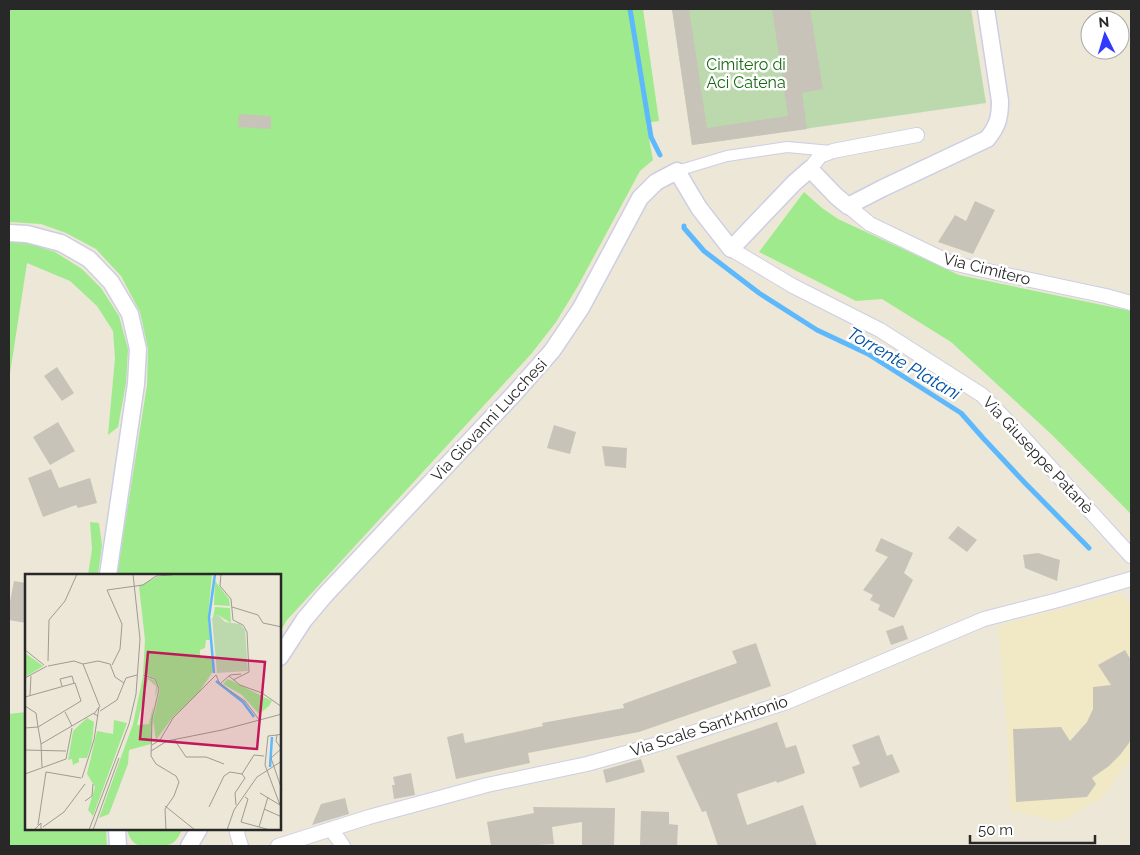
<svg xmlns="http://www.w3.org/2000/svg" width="1140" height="855" viewBox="0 0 1140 855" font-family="Raleway,sans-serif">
  <rect width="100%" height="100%" fill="#ede7d8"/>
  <path fill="#f1e9c5" d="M1120 594 1131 604V757L1104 796 1068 818 1055 821 1010 810 1008 737 998 632 1002 624Z"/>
  <path fill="#9fea8d" d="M9 9H643L659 121 646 123 653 160 640 171 578 286 556 322 532 353 287 620 280 632V575H117L147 385 148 349 140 312 121 276 96 249 66 233 41 224 9 222Z
    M804 192 822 208 838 219 959 275 1131 311V514L1050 433 951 342 882 299 856 301 759 252Z
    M9 241 25 242 55 252 82 269 101 288 119 316 128 349 126 383 118 427 108 435 115 358 113 331 97 306 70 281 27 263 9 380Z
    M90 522 99 523 102 545 98 575H88L92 549Z
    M26 712V829H106L107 846H9V714Z
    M127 829H183C180 833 178 839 174 842 168 847 145 849 138 845 132 843 128 835 127 829Z"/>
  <path fill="#bbd9ad" d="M672 9H971L986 103 692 145Z"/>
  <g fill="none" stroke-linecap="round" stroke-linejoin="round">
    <path stroke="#5eb9fc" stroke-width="5" d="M630 9 651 137 660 155
      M684 226V228L704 251 759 293 817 330 868 354 961 413 983 438 1025 483 1089 548"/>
  </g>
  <path fill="#c8c3b8" d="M672 9H689L707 128 788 116 772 9H810L823 89 802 93 807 129 692 145Z
    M239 114 271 116V129L238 127Z
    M975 201 995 210 973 254 938 242 955 215 966 221Z
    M57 367 74 393 62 401 44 376Z
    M58 422 75 451 50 465 33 437Z
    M554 425 576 432 570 454 547 448Z
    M602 446 627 448 626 468 605 466Z
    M51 469 59 488 90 478 97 503 78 508 76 505 43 517 28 478Z
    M958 526 977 540 967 552 948 538Z
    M881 538 913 553 904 573 913 580 894 618 878 610 880 605 870 600 873 595 863 590 888 557 875 551Z
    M1038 553 1060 560 1057 581 1025 568 1023 555Z
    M14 581 26 583V623L9 620V607Z
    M903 625 908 639 891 645 886 631Z
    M756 643 771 686 639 732 528 753 530 763 456 779 447 737 463 733 465 743 543 726 542 723 624 708 623 704 737 663 732 651Z
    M1125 650 1131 660V738L1129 743 1120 755 1109 766 1092 778 1096 784 1087 797 1016 802 1013 729 1061 727 1070 741 1087 722 1093 709V687L1111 685 1098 665Z
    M777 722 786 748 796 745 805 773 777 783 776 781 737 794 747 825 803 805 817 846H718L706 811 702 812 676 756Z
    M879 735 887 756 892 754 900 772 860 788 852 767 860 764 852 745Z
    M641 759 645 772 606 783 603 770Z
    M411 773 415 795 394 799 392 785H395L393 777Z
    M345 798 349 814 312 825 321 804Z
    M533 807 615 808 614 846H582V822L552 827 554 844 523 846H491L487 822 534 813Z
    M641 811 669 812V824L678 825 677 846H645V845H640Z"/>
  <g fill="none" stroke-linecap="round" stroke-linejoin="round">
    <g stroke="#cdcee3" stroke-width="12">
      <path id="pedestrian" d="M677 171 727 156 787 147 831 151"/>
    </g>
    <g stroke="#cdcee3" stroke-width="16">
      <path id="minor" d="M810 169 820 156 833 151 917 135
        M848 206 870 224 949 262 974 268 1106 296 1131 303
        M731 249 793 286 880 330 982 395 1022 436 1131 556
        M238 829 237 833 241 846
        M331 829 343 846
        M278 846 369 817 487 785 587 764 658 744 787 702 984 619 1058 600 1131 579"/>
    </g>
    <g stroke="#cdcee3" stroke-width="19">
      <path id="tertiary" d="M9 233 27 234 61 243 89 259 111 282 130 314 138 349 136 384 108 575
        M280 657 304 620 325 595 513 395 552 351 581 308 640 198 656 182 677 171 699 208 731 249 794 183 810 169 836 196 848 206 883 188 987 139C998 126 1000 117 1000 101L986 9
        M117 829 118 846
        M189 846 199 829"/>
    </g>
    <use href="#pedestrian" stroke="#fff" stroke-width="10"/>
    <use href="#minor" stroke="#fff" stroke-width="14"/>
    <use href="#tertiary" stroke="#fff" stroke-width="16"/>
  </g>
  <g text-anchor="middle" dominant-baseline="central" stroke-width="5" stroke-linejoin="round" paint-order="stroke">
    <g font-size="16" fill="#166c11" stroke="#fff">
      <text x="746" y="64">Cimitero di<tspan x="746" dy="18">Aci Catena</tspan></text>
    </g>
    <g font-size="16" fill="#282828" stroke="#fff">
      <text transform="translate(987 269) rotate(14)">Via Cimitero</text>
      <text transform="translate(489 420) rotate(-47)">Via Giovanni Lucchesi</text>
      <text transform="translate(1038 455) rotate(47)">Via Giuseppe Patanè</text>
      <text transform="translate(709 726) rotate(-18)">Via Scale Sant'Antonio</text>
    </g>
    <g font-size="18" font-style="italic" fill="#0053a4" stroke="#fff">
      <text transform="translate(904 363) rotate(30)">Torrente Platani</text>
    </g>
  </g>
  <g transform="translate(25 574)">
    <rect width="256" height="256" fill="#ede7d8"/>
    <path d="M156 0H187L183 43 185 66H181L180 74 175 76V82L189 84V96L174 118 147 144 131 166 128 146 135 115 130 104 118 100 120 66 114 12 132 3ZM190 7 204 25 205 32 189 31ZM190 33 205 34 206 49 193 41 188 44ZM0 79 18 92 2 102 0 101ZM118 102 129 106 133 114 130 123 131 112 123 105 112 151 124 150 128 132 126 170 104 176 103 190 84 240 74 244 108 150ZM203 105 247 127 244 132 234 140 217 121 198 110ZM62 144 69 148 67 169 62 184H54V188L48 191 47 185 43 186 48 157ZM89 146 102 149 68 242 63 236 70 213 62 200 72 157 88 160Z" fill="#9fea8d"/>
    <path d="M193 41 200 48 215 50 220 56 223 97 192 99 187 44Z" fill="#bbd9ad"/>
    <path fill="none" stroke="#5eb9fc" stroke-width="2.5" d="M189 99 184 43 190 0M191 107 218 128 229 143M245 193 247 163"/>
    <path fill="none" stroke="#9e9b92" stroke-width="1" d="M196 0 195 12 206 25 208 46 218 51 222 58 224 98 208 106M207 33 233 41 238 49 257 53M0 76 19 91M23 87 24 46 40 27 52 0M58 90 73 87 85 90 90 103 99 109M87 91 95 75 97 50 82 16 118 11 131 2 147 1M23 92 49 87 58 90 75 133M118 101 130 105 134 115 127 145 126 182 131 190 151 202 154 208 149 222 140 235 141 256M204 102 215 111 237 119 257 133M0 104 22 92M195 110 205 101 216 100M37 112 35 105 47 102 49 109M5 121 6 102M0 123 50 109 56 127 13 153 11 139 0 132M75 137 92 126 101 104 112 101M40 138 47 152M0 154 13 153 16 170M252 161 243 162 240 191 255 231M149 165 161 183H181L199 190M127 171 135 166 148 144 191 101 195 110 220 127 235 147M256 174 251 167 252 161 257 160M257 174 246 184 257 216M0 176 41 177M126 177 142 167 197 156 257 140M17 193 16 170 69 139M21 198 56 204M0 200 41 185 47 154M217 200 229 181 239 182M57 204 69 166 74 133 69 140 73 142M235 219 255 231M220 223 223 225 216 248 245 256M60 227 67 222 68 210M211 231 210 219 220 204 217 200M140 232 170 256M184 233 199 202 205 198 217 200M239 235 257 243M13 251 21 198M18 253 39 238 60 210M234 253 243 223M9 256 16 249V256M64 256 104 150 111 120 115 65 108 0M68 256 94 184M202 256 209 236 232 203 257 187"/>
    <path fill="#c2185b" fill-opacity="0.15" stroke="#c2185b" stroke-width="2.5" d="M123 78 240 88 232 175 115 165Z"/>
    <rect width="256" height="256" fill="none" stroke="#282828" stroke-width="2.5"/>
  </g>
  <rect width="1140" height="855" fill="none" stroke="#282828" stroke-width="20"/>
  <g transform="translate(1105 35) rotate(355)"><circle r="24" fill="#ffffff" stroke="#a9a9a9"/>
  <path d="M0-4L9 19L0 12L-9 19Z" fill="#3239ff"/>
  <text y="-8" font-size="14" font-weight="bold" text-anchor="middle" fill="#282828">N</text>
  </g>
  <path d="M970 835v8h125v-8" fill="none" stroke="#282828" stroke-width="2.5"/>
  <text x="978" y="835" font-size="15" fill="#282828" stroke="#ffffff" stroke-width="4" paint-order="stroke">50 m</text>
</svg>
